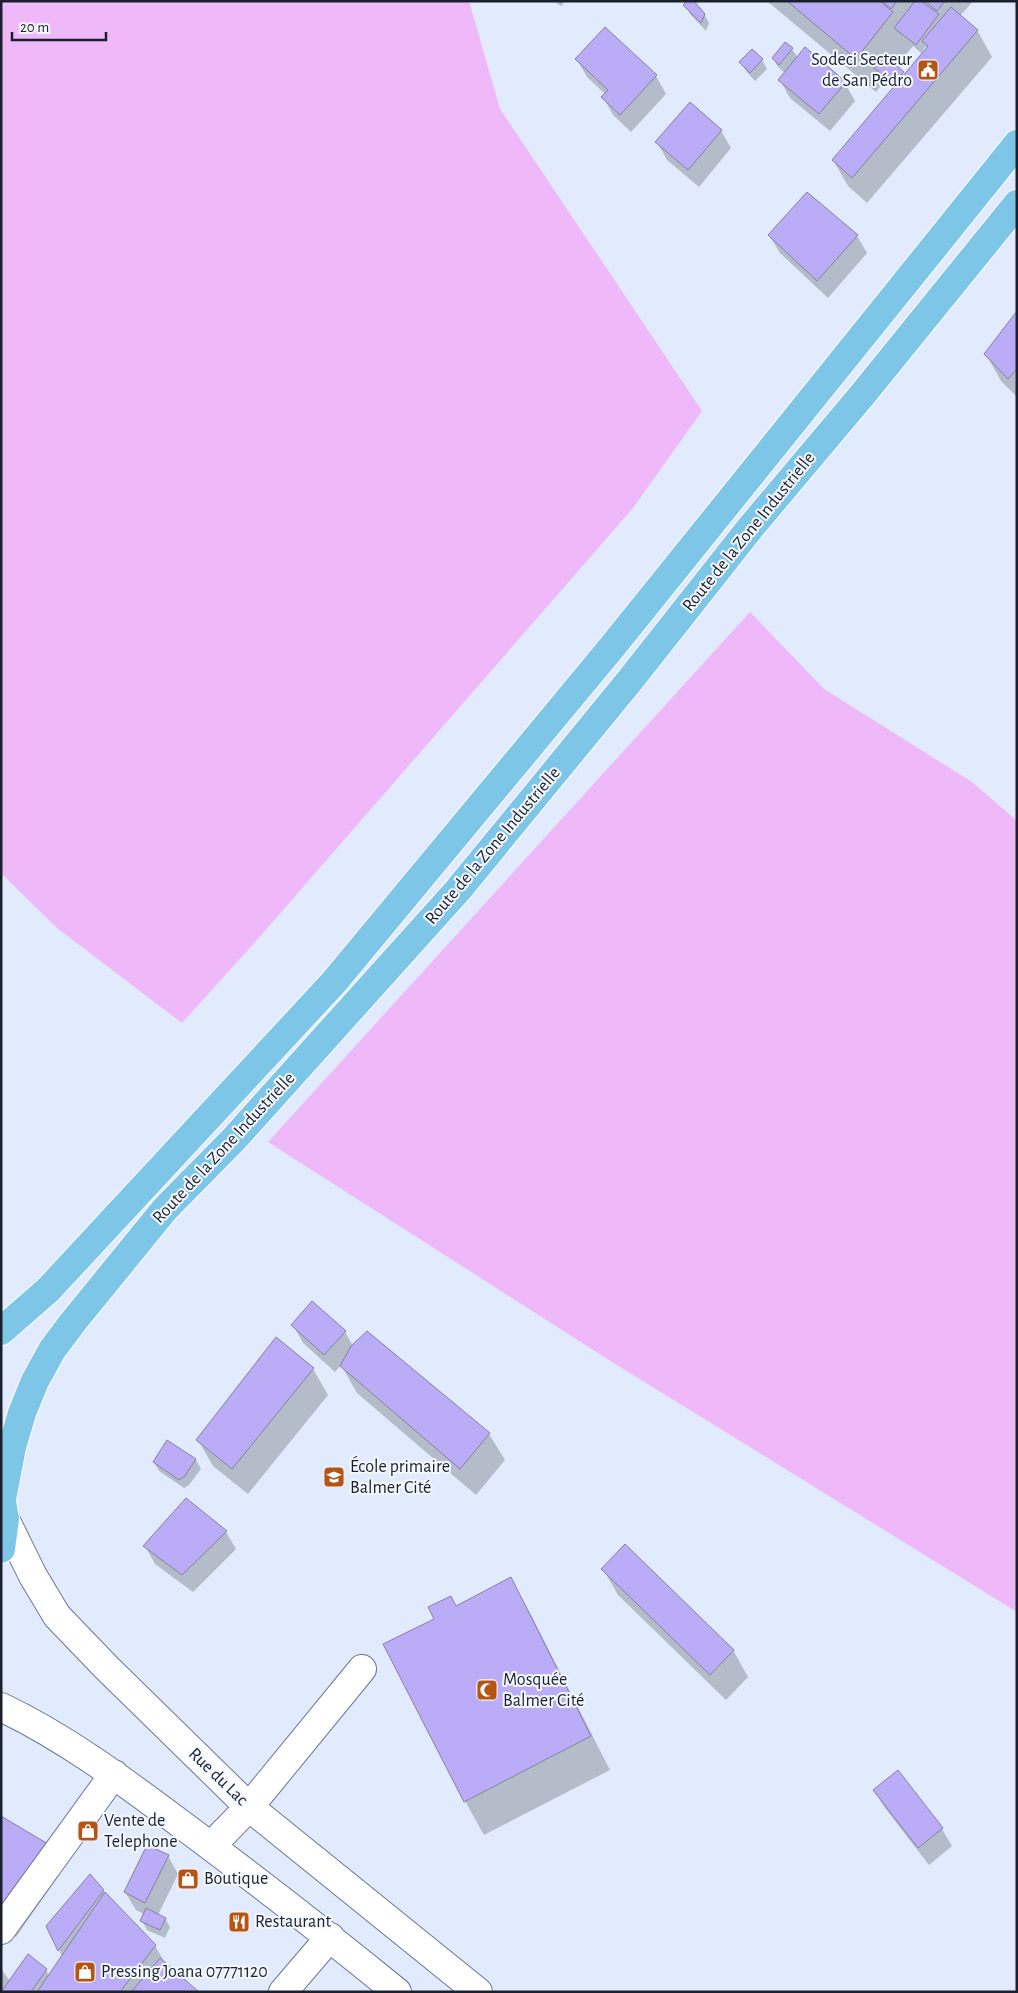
<svg xmlns="http://www.w3.org/2000/svg" width="1018" height="1993" viewBox="0 0 1018 1993" font-family="'Alegreya Sans',sans-serif">
  <rect width="100%" height="100%" fill="#e1ebfd"/>
  <path fill="#efb8f8" d="M1 1H469L500 109 702 411 633 508 256 941 182 1023 57 928 1 873Z
    M750 612 824 689 972 782 1017 821V1612L612 1362 268 1142Z"/>
  <path fill="#0003" fill-rule="evenodd" d="M554 1H565L561 6Z
    M767 1H973L960 16 977 30 992 57 867 203 848 186 833 160 894 88 885 80 876 92ZM913 46 921 53 926 46 928 49 905 76 896 67Z
    M685 5 704 14 709 23 706 31 690 14Z
    M786 43 792 49 798 58 845 83 855 101 830 131 790 98 780 80 785 73 778 67 773 58Z
    M752 51 762 60 767 69 755 81 746 71 741 63Z
    M577 59 656 76 666 94 631 132 613 115 603 97 605 94 587 77Z
    M721 131 731 148 699 187 667 160 657 142Z
    M769 235 857 236 867 253 828 298 780 253Z
    M1017 313V397L1001 381 986 354Z
    M293 1325 345 1332 353 1346 489 1434 505 1460 476 1495 357 1393 341 1365 335 1372 303 1343Z
    M313 1369 328 1395 248 1494 213 1466 198 1440Z
    M168 1442 196 1460 201 1469 189 1485 184 1488 159 1471 154 1462Z
    M226 1532 236 1549 193 1592 155 1564 145 1546Z
    M603 1569 733 1650 748 1677 726 1700 618 1595Z
    M510 1579 530 1613 610 1770 484 1835 465 1801 456 1607Z
    M874 1790 942 1829 952 1846 929 1865 885 1808Z
    M47 1844 62 1871 16 1937 1 1927Z
    M168 1856 178 1874 158 1915 165 1918 170 1927 165 1938 147 1930 142 1921 144 1914 136 1910 125 1892Z
    M103 1891 155 1946 167 1966 197 1992H1V1969L10 1981 28 1956 46 1970 49 1975 62 1956 47 1926Z"/>
  <path fill="#baacf6" stroke="#86819e" d="M687 1H694L705 14 701 23 683 5Z
    M787 1H880L893 12 856 59Z
    M882 1H897L891 9Z
    M915 1H921L939 14 916 45 894 28Z
    M925 1H945L937 11Z
    M951 7 978 30 852 178 832 160 928 46 922 41Z
    M605 27 657 75 620 115 601 97 608 90 575 59Z
    M785 42 793 48 779 65 772 58Z
    M805 47 846 82 819 114 778 80Z
    M752 49 763 59 750 73 739 62Z
    M885 55 904 72 893 84 874 68Z
    M690 102 722 130 688 170 655 142Z
    M807 192 858 235 817 281 768 235Z
    M1017 311V369L1008 379 984 354Z
    M312 1301 346 1331 324 1355 291 1325Z
    M367 1331 490 1433 460 1469 340 1366 351 1346Z
    M276 1337 314 1368 232 1469 196 1440Z
    M167 1440 196 1459 185 1476 179 1480 153 1462Z
    M186 1498 227 1531 182 1575 143 1546Z
    M625 1544 734 1650 710 1675 601 1569Z
    M511 1577 591 1736 464 1802 383 1644 434 1619 428 1607 451 1596 456 1606Z
    M898 1770 943 1828 918 1848 873 1790Z
    M1 1816 48 1844 1 1911Z
    M147 1845 169 1855 145 1903 124 1892Z
    M90 1874 104 1890 58 1951 46 1926Z
    M105 1892 156 1945 120 1992H37Z
    M146 1908 166 1918 160 1930 140 1921Z
    M28 1954 47 1969 31 1992H1Z
    M160 1958 199 1992H131Z"/>
  <g fill="none" stroke-linecap="round" stroke-linejoin="round">
    <g stroke="#6a7792" stroke-width="30">
      <path id="minor" d="M5 1519 33 1576 57 1616 106 1667 249 1807 478 1992
        M1 1707C68 1739 126 1783 185 1827 256 1880 327 1935 397 1992
        M211 1846 249 1807 362 1669
        M1 1930 114 1774
        M283 1992 330 1937"/>
    </g>
    <g stroke="#fff" stroke-width="30">
      <path id="major" d="M1 1331 48 1290 334 982 612 647 1017 144
        M1 1496 5 1519 1 1549
        M2 1499 12 1447 22 1413 35 1381 52 1350 73 1322 165 1209 234 1139 458 890 631 679 751 527 863 394 1017 204"/>
    </g>
    <use href="#minor" stroke="#fff" stroke-width="28"/>
    <use href="#major" stroke="#7dc6e8" stroke-width="28"/>
  </g>
  <defs>
    <g id="civic-square" transform="scale(1.125)"><rect x="-9" y="-9" width="18" height="18" rx="4" fill="#b55413" stroke="#f4f8fe"/><path d="M-.6-6.5H3V-4.5H.6V-3L4-1V1h2V6H-6V1h2V-1L-.6-3ZM-1.2 2.5V6h2.4V2.5Z" fill="#fff"/></g>
    <g id="school-square" transform="scale(1.125)"><rect x="-9" y="-9" width="18" height="18" rx="4" fill="#b55413" stroke="#f4f8fe"/><path d="M0-5L7-2L0 1L-7-2ZM-4 1L0 2.5L4 1V4Q0 6-4 4Z" fill="#fff"/></g>
    <g id="mosque-square" transform="scale(1.125)"><rect x="-9" y="-9" width="18" height="18" rx="4" fill="#b55413" stroke="#f4f8fe"/><path d="M3.5-4.9A6 6 0 1 0 3.5 4.9A5 5 0 1 1 3.5-4.9Z" fill="#fff"/></g>
    <g id="shop-square" transform="scale(1.125)"><rect x="-9" y="-9" width="18" height="18" rx="4" fill="#b55413" stroke="#f4f8fe"/><path d="M-5-2.5h2.3a2.7 3.5 0 0 1 5.4 0H5L5.5 6h-11ZM-1.5-2.5h3a1.5 2.3 0 0 0-3 0Z" fill="#fff"/></g>
    <g id="restaurant-square" transform="scale(1.125)"><rect x="-9" y="-9" width="18" height="18" rx="4" fill="#b55413" stroke="#f4f8fe"/><path d="M-5-6h1v4h1v-4h1v4h1v-4h1v5L-1.5 .5V6h-2V.5L-5-1ZM5-6V6H3V1.5H1.5Q1.5-4 5-6Z" fill="#fff"/></g>
  </defs>
  <g fill-rule="evenodd">
    <use href="#civic-square" x="928" y="70"/>
    <use href="#school-square" x="334" y="1477"/>
    <use href="#mosque-square" x="487" y="1690"/>
    <use href="#shop-square" x="88" y="1831"/>
    <use href="#shop-square" x="188" y="1879"/>
    <use href="#restaurant-square" x="239" y="1922"/>
    <use href="#shop-square" x="85" y="1972"/>
  </g>
  <g text-anchor="middle" dominant-baseline="central" stroke-width="4" stroke-linejoin="round" paint-order="stroke">
    <g font-size="18" fill="#1b212c" stroke="#f4f8fe" text-anchor="start">
      <text x="912" y="60" text-anchor="end">Sodeci Secteur<tspan x="912" dy="21">de San Pédro</tspan></text>
      <text x="350" y="1467">École primaire<tspan x="350" dy="21">Balmer Cité</tspan></text>
      <text x="503" y="1680">Mosquée<tspan x="503" dy="21">Balmer Cité</tspan></text>
      <text x="104" y="1821">Vente de<tspan x="104" dy="21">Telephone</tspan></text>
      <text x="204" y="1879">Boutique</text>
      <text x="255" y="1922">Restaurant</text>
      <text x="101" y="1972">Pressing Joana 07771120</text>
    </g>
    <g font-size="18" fill="#1b212c" stroke="#f4f8fe">
      <text transform="translate(749 532) rotate(-51)">Route de la Zone Industrielle</text>
      <text transform="translate(493 846) rotate(-50)">Route de la Zone Industrielle</text>
      <text transform="translate(224 1148) rotate(-47)">Route de la Zone Industrielle</text>
      <text transform="translate(218 1777) rotate(44)">Rue du Lac</text>
    </g>
  </g>
  <rect width="1018" height="1993" fill="none" stroke="#1b212c" stroke-width="5"/>
  <path d="M12 32v8h94v-8" fill="none" stroke="#1b212c" stroke-width="2.5"/>
  <text x="20" y="32" font-size="15" fill="#1b212c" stroke="#f4f8fe" stroke-width="4" paint-order="stroke">20 m</text>
</svg>
